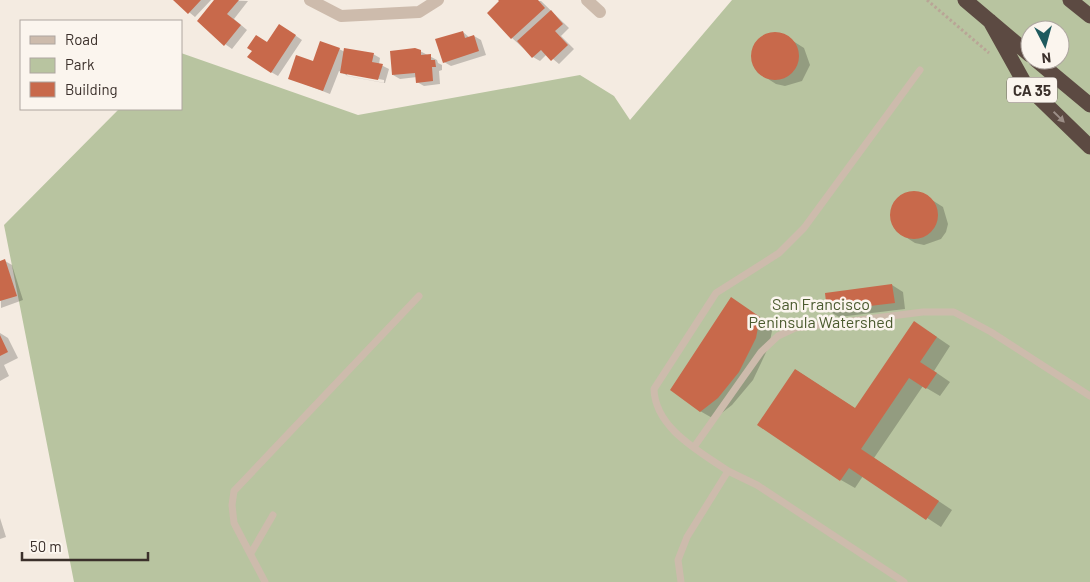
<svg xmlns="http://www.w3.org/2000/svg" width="1090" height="582" viewBox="0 0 1090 582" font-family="Barlow,sans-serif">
  <rect width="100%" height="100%" fill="#f4ebe1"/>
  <path fill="#b8c4a0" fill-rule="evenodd" d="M732 0H1090V582H74L4 225 119 109H181V53L358 115 580 75 614 96 630 120ZM1030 30H1060V60H1030Z"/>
  <path fill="#0003" fill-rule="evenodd" d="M174 0H211L195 17Z
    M216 0 248 1 234 19 247 30 232 49 218 39Z
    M500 0 541 1 569 28 561 36 574 49 559 64 547 54 540 61 533 57 512 38Z
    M286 29 302 40 278 76 271 72 254 51Z
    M463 32 470 38 474 36 481 40 486 55 451 66 444 62Z
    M767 34 785 36 804 48 810 65 802 81 785 86 776 84 757 72 752 55 754 46Z
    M339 49 345 52 373 54 380 58 379 64 389 69 385 83 348 76 339 71 330 94 289 78ZM347 73 384 80V83L347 76Z
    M420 51 437 60 438 63 442 65V70L439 71 440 84 424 86 417 82V77L400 79 393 75Z
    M906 193 924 195 943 207 948 224 946 232 941 239 924 245 915 243 896 231 892 223 893 205 898 198Z
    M5 261 12 265 23 300 1 308 0 262Z
    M892 285 903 292 905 309 839 317 829 311Z
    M732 299 773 326 769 346 753 380 732 405 714 419 700 411Z
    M928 331 950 346 934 371 950 382 940 396 923 386 874 458 952 510 941 527 863 476 855 488 841 480 796 370 856 409Z
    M0 333 8 338 18 358 4 365 9 376 0 381Z
    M0 518 6 537 0 539Z"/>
  <path fill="#c8694b" d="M173 0H201L188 14Z
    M214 0H239L227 14 241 25 224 46 197 21Z
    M498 0H538L545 8 511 39 487 13 499 1Z
    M551 10 563 24 555 31 568 45 551 61 541 50 532 58 517 41Z
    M279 24 296 35 271 73 247 57 252 51 247 48 256 35 267 42Z
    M463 31 465 38 474 35 479 51 443 63 435 39Z
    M751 56a24 24 0 1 1 48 0a24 24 0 1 1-48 0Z
    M320 41 340 48 323 91 288 79 296 55 313 61Z
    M344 48 374 53 372 62 383 64 378 80 340 73Z
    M415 48 421 50V55L431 54V60H435L436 67H432L433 81 416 83 415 73 392 75 390 51Z
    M890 215a24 24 0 1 1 48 0a24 24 0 1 1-48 0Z
    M5 259 17 296 0 301V261Z
    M892 284 895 303 827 311 825 293Z
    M731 297 760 317 756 338 739 372 718 398 700 412 670 390Z
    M914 321 937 337 920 362 937 373 926 389 909 378 861 449 939 501 926 520 849 468 840 481 757 425 795 369 855 408Z
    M0 335 8 352 0 356Z"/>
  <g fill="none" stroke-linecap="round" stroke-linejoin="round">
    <path stroke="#b9a596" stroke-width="3" stroke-dasharray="2.5 2.5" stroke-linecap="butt" d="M927 0 989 53"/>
    <path stroke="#cdbbac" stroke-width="7" d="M694 447 761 352 778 336 795 328 923 312H954L991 332 1090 396
      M728 471 757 485 904 582
      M251 553 273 515
      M265 582 234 523 232 505 234 491 419 296
      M681 582 678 560 687 537 728 471C699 451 655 428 654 389L716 293 779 253 804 228 920 70"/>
    <path stroke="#cdbbac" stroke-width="12" d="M310 0 341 16 419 12 438 0
      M587 0 600 12"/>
    <path stroke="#5c4a42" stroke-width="15" d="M965 0 1030 55
      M1070 0 1090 16
      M990 21 1025 84 1090 147
      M1036 60 1090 105"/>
  </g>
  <defs><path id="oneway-solid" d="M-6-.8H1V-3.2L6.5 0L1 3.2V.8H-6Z" transform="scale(1.25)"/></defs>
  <use fill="#9c8e87" href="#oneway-solid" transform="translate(1059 117) rotate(44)"/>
  <g text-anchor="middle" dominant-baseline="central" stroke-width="5" stroke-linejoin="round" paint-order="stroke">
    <rect fill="#fbf5ee" stroke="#756b66" stroke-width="1" x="1007" y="77.5" width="50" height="25" rx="4"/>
    <g font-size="15" font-weight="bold" fill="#3b302b">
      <text x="1032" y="90">CA 35</text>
    </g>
    <g font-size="16" fill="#4a5a2e" stroke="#fbf5ee">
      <text x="821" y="303">San Francisco<tspan x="821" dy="18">Peninsula Watershed</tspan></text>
    </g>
  </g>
  <rect x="20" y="20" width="162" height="90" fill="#fbf5ee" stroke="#aea6a0"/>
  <rect x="30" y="36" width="25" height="8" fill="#cdbbac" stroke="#aea6a0"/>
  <text x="65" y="45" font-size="15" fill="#3b302b">Road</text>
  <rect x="30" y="58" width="25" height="15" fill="#b8c4a0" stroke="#aea6a0"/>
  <text x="65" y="70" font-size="15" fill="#3b302b">Park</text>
  <rect x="30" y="82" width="25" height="15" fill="#c8694b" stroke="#aea6a0"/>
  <text x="65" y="95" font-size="15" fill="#3b302b">Building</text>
  <g transform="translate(1045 45) rotate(174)"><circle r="24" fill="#fbf5ee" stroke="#aea6a0"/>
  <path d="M0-4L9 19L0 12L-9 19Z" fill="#1f5a5e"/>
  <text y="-8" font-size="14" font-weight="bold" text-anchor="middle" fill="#3b302b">N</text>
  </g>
  <path d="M22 552v8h126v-8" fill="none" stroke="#3b302b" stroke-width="2.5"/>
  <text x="30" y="552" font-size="15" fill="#3b302b" stroke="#fbf5ee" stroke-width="4" paint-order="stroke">50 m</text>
</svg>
